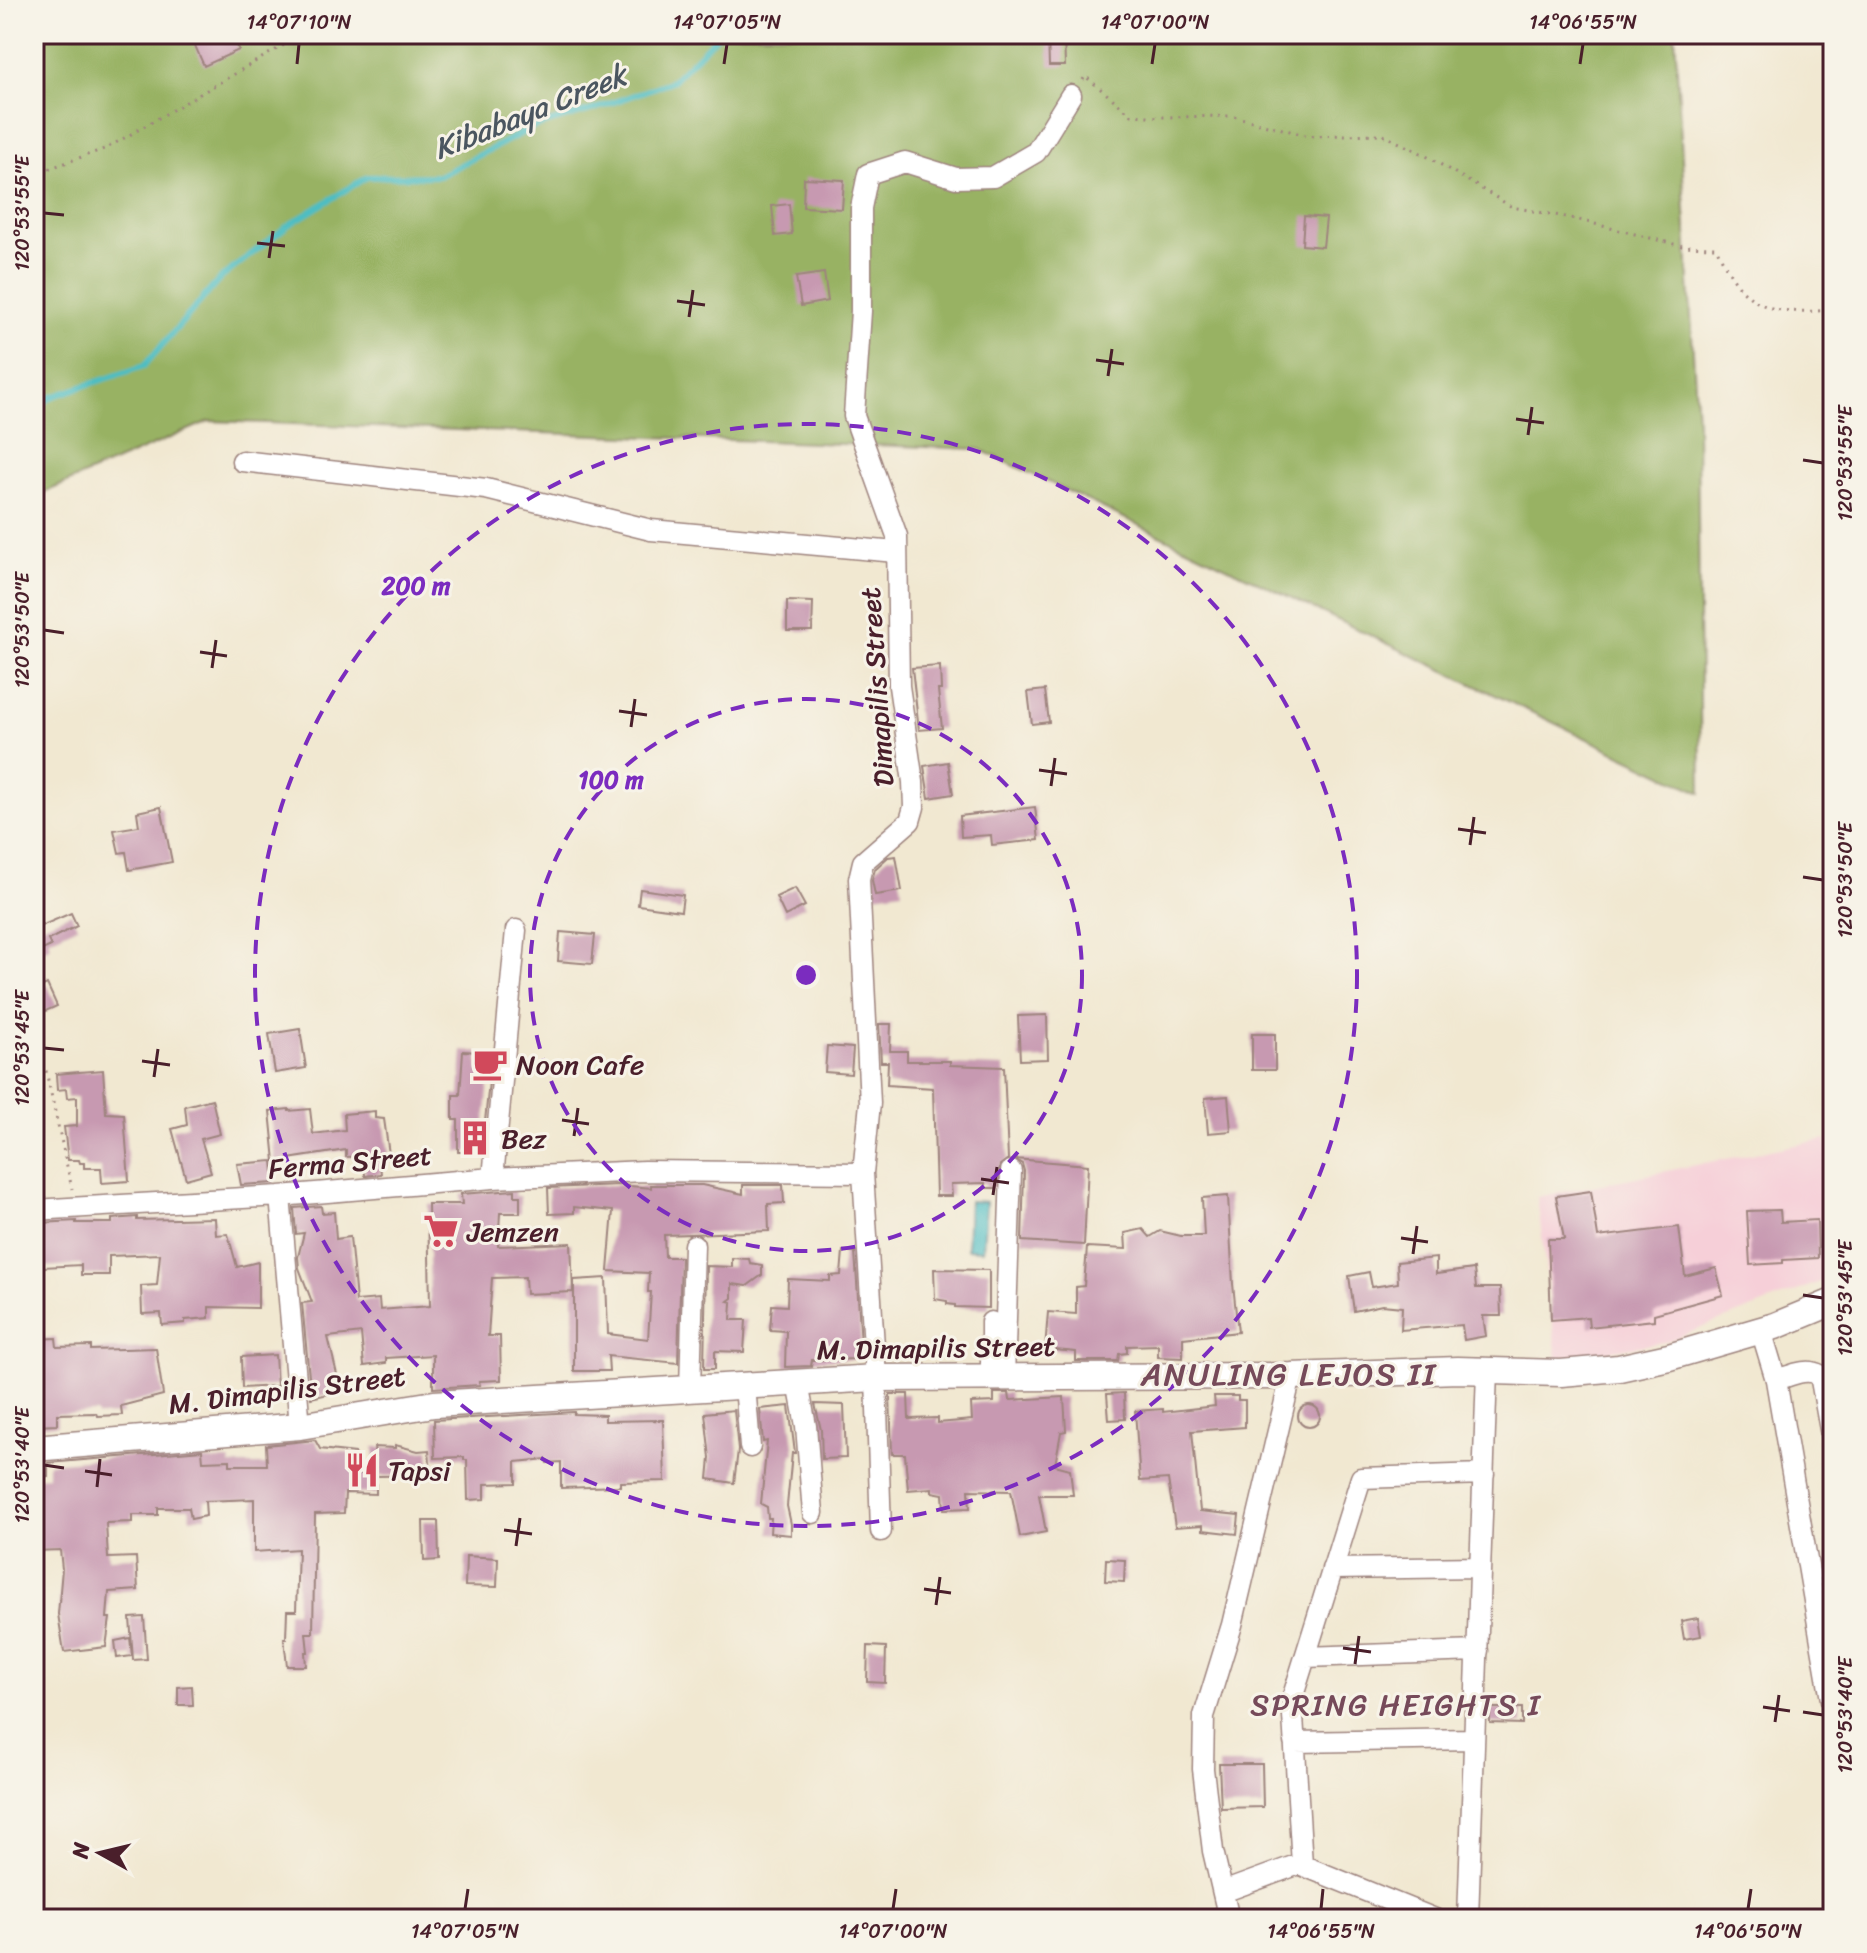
<svg xmlns="http://www.w3.org/2000/svg" width="1867" height="1953" viewBox="0 0 1867 1953" font-family="Sriracha,sans-serif">
  <rect width="100%" height="100%" fill="#f7f3e8"/>
  <filter id="ink" filterUnits="userSpaceOnUse"><feTurbulence type="fractalNoise" baseFrequency=".0125" numOctaves="2"/><feDisplacementMap in="SourceGraphic" scale="16" xChannelSelector="R" yChannelSelector="G"/><feConvolveMatrix kernelMatrix="1 2 1 2 8 2 1 2 1" color-interpolation-filters="sRGB"/></filter>
  <filter id="wash" filterUnits="userSpaceOnUse"><feTurbulence type="fractalNoise" baseFrequency=".006" numOctaves="4" result="noise"/><feDisplacementMap in="SourceGraphic" scale="32" xChannelSelector="R" yChannelSelector="G"/><feGaussianBlur stdDeviation="1.8" result="paint"/><feColorMatrix in="noise" values="0 0 0 0 0 0 0 0 0 0 0 0 0 0 0 0 0 1.4 0 .05"/><feComposite in="paint" operator="in"/></filter>
  <g filter="url(#wash)">
    <rect width="100%" height="100%" fill="#f1e8d1"/>
    <path fill="#f6cfd8" d="M1826 1139 1833 1200V1277L1665 1342 1557 1359 1537 1197Z"/>
    <path fill="#98b264" stroke="#716848" stroke-width="2" d="M34 34H1675L1697 422 1701 793 979 449 209 421 34 497Z"/>
    <path fill="#4ebdc3" stroke="#4c6e77" stroke-width="2" d="M969 1201 986 1202 983 1250 967 1249Z"/>
    <g fill="none" stroke-linecap="round" stroke-linejoin="round">
      <path stroke="#4ebdc3" stroke-width="6" d="M34 410 51 397 144 366 220 279 287 226 367 177 439 176 532 128 595 109 672 81 719 34"/>
    </g>
    <g id="blocks">
      <path fill="#c799b1" d="M202 34H232L239 50 204 66 192 39Z
        M1048 34H1064L1065 66H1049Z
        M804 178 844 180 842 209 803 207Z
        M789 204 792 234 775 236 772 206Z
        M1304 216 1326 218 1323 247 1302 245Z
        M824 273 828 301 801 306 796 277Z
        M787 601 813 602 812 631H787Z
        M940 666 941 690H938L942 728 919 730 912 668Z
        M1045 690 1049 722 1032 724 1028 692Z
        M948 762 953 794 929 798 924 766Z
        M161 807 172 862 129 870 126 852 119 853 114 830 139 826 137 812Z
        M1035 807 1039 840 992 845 991 835 961 837 960 816Z
        M896 856 902 891 875 895 872 880 875 869 888 857Z
        M795 888 805 906 785 916 776 897Z
        M640 889 683 895 681 911 638 905Z
        M34 912 41 926 71 913 77 926 48 940 51 946 34 954Z
        M560 932 595 935 592 964 558 961Z
        M47 984 57 1006 34 1016V990Z
        M1047 1015 1048 1059 1020 1060 1018 1016Z
        M879 1024H891L890 1051H907V1061H950V1065L1004 1067 1008 1159 1000 1165 997 1188H986L985 1183 951 1184 952 1196H936L933 1088 887 1085 888 1062H881Z
        M300 1029 306 1068 275 1073 269 1034Z
        M1252 1034H1275V1070H1252Z
        M827 1046 853 1048 851 1074 825 1072Z
        M463 1051 479 1052 478 1070 490 1071 482 1152H458V1120H453V1095H460Z
        M103 1070 106 1113 124 1114 129 1181 102 1183 101 1168H84V1163H80L79 1160H68L64 1127 77 1126V1097L67 1098 66 1089 57 1090 56 1074Z
        M1228 1096 1231 1131 1208 1133 1205 1098Z
        M212 1099 220 1134 201 1139 211 1172 186 1179 172 1129 187 1125 185 1106Z
        M289 1109V1111L310 1109 313 1134 345 1130 344 1114 375 1111V1118L384 1119 389 1154 379 1155 381 1174 365 1176 364 1156 346 1157V1150L275 1161 270 1111Z
        M1014 1159 1088 1165 1084 1245 1022 1241 1024 1171 1022 1164Z
        M273 1161 275 1183 241 1185 237 1164Z
        M619 1185 651 1188V1185H702L743 1194V1185H783L784 1203 768 1204 769 1231 664 1235 665 1257H681L678 1363 608 1356 609 1371H574V1280L606 1278 608 1334 648 1339 651 1292H648L649 1273 608 1271 613 1211 574 1207V1213L549 1214 548 1188Z
        M515 1190V1196H520V1213H500L498 1246 571 1243 573 1292 526 1294 525 1277 492 1278 488 1336H500L501 1380 479 1381 480 1385 433 1388V1355L386 1358V1363L364 1366 361 1333 328 1337 341 1391 311 1398 302 1303 312 1302 299 1268 298 1257 304 1233 296 1234 294 1208 321 1206 322 1213 334 1212 336 1239 350 1237 356 1301 379 1299 380 1310 430 1306 428 1204H462L461 1194Z
        M1591 1191 1598 1237 1679 1227 1685 1276 1716 1268 1723 1295 1654 1314V1320L1589 1327 1588 1317 1551 1320 1548 1239H1564L1556 1196Z
        M1228 1196 1233 1284 1238 1332 1183 1338V1358L1158 1357V1345L1127 1346V1353L1119 1354 1118 1361H1076V1352L1045 1349 1048 1312 1076 1314V1287L1084 1286 1087 1247 1126 1249 1125 1233 1143 1229 1150 1237 1160 1231 1181 1236H1204L1202 1198Z
        M1780 1210 1781 1222 1817 1220 1818 1258 1783 1260V1263L1750 1265 1747 1211Z
        M137 1217V1220L215 1218 216 1235 228 1234 237 1267 258 1262V1308L209 1307V1318L185 1320V1323L162 1325 161 1313 142 1314 141 1286 157 1285 160 1254 109 1256V1275H81V1265L43 1267 41 1223 76 1221V1223H112V1219Z
        M843 1251 855 1252 862 1359 812 1360 811 1366 785 1367 786 1331 770 1330 772 1305 787 1306 788 1279 830 1281V1276L841 1275Z
        M732 1258 749 1259 750 1263 762 1265V1275L747 1286 732 1284V1298L728 1301 732 1302 731 1320H746L744 1352 715 1351V1369H704L706 1266 732 1267Z
        M1436 1258V1274L1474 1269 1476 1288H1500L1501 1316H1483L1486 1336 1464 1340 1462 1325 1401 1330 1402 1307 1382 1305 1354 1311 1349 1276 1369 1272 1372 1287 1398 1283 1397 1262Z
        M934 1269 989 1270V1308L955 1307V1305L947 1304V1301L935 1299Z
        M56 1338 57 1347 91 1346V1350L156 1348 163 1395 121 1406 122 1415 97 1416 96 1413 57 1414V1425L35 1426 34 1339Z
        M275 1355 277 1386 242 1388 241 1357Z
        M994 1393H1009L1010 1400 1064 1397 1066 1431 1061 1432 1055 1465 1070 1469 1073 1495H1039L1046 1532 1020 1537 1011 1491 969 1490 970 1508 944 1509 943 1494 932 1492V1488L908 1490 905 1454H892L890 1394H908L909 1419 938 1418V1423L972 1420 971 1403 994 1402Z
        M1124 1393 1125 1419 1109 1420 1107 1394Z
        M1214 1396H1238V1400H1245V1427L1192 1431 1200 1511 1239 1515 1237 1534 1203 1530V1525L1175 1527 1168 1479 1140 1481 1135 1411 1163 1409V1412L1215 1406Z
        M815 1404 844 1405 846 1458 822 1459 821 1430Z
        M1298 1416a11 11 0 1 1 22 0a11 11 0 1 1-22 0Z
        M789 1406 795 1453H792L787 1506 791 1524V1535L770 1533 771 1518H768L767 1507 761 1504 767 1441 763 1442 760 1409Z
        M734 1410 738 1450 734 1483 708 1479 710 1458 705 1413Z
        M574 1412V1414L605 1415V1421L663 1420 665 1481 620 1482V1486L561 1488V1462L547 1463 546 1459 516 1462V1483L485 1484V1499L468 1500 467 1460H464V1457L435 1458 434 1420Z
        M315 1440 320 1449 355 1453 360 1474 376 1471V1494L345 1493 344 1513 315 1514 313 1633H306L308 1652H305L306 1666H287L284 1638H286L287 1611H296L298 1549 254 1552V1499L205 1501 206 1516 191 1519 189 1508H158V1515H132V1522L106 1523 108 1558 136 1557 138 1590 109 1592 107 1618H110L106 1647 64 1652 58 1614 62 1569 60 1550 34 1551V1477L48 1476V1463L202 1450 203 1461 230 1460V1465H267L266 1445Z
        M395 1445 418 1451 429 1450 431 1475 377 1476 374 1447 395 1448Z
        M423 1521H438L439 1560 424 1561Z
        M466 1556 498 1558 497 1587 465 1586Z
        M1106 1559 1125 1560 1124 1582 1105 1581Z
        M144 1617 147 1659 133 1660 130 1618Z
        M1698 1618 1701 1636 1684 1639 1681 1621Z
        M130 1638 132 1656 117 1658 115 1641Z
        M868 1646 886 1647 885 1683 867 1682Z
        M192 1686 193 1705H178V1687Z
        M1490 1708H1522V1724L1490 1723Z
        M1219 1764H1262L1263 1807 1221 1808Z"/>
    </g>
  </g>
  <g filter="url(#ink)">
    <use href="#blocks" fill-opacity="0" stroke="#9e847e" stroke-width="2"/>
    <g fill="none" stroke-linecap="round" stroke-linejoin="round">
      <g stroke="#9e847e" stroke-width="23">
        <path id="minor" d="M242 461 486 489 651 530 896 552
          M493 1178 516 930
          M280 1196 300 1426
          M34 1210 280 1196 493 1178 644 1171 863 1173
          M991 1322V1373
          M1761 1330 1776 1380 1833 1711
          M1004 1377 1011 1171
          M1776 1380C1790 1376 1806 1367 1820 1375L1833 1446
          M798 1383 806 1426 813 1513
          M745 1385 750 1447
          M690 1389 694 1245
          M881 1531 876 1378 863 1173 870 1103 859 879 863 862 910 821 914 807 913 782 899 686 897 536 854 416 861 311V208L868 174 905 162 956 178 993 177 1036 152 1071 95
          M1332 1569 1480 1567
          M1305 1657 1478 1651
          M1294 1742 1474 1739
          M1302 1865 1292 1699 1361 1478 1484 1474
          M1223 1892 1299 1864 1435 1919
          M1229 1919 1213 1851 1203 1769 1204 1716 1232 1625 1291 1376
          M1468 1919 1487 1371"/>
      </g>
      <g stroke="#9e847e" stroke-width="29">
        <path id="major" d="M34 1448 300 1426 434 1404 876 1378 1291 1376 1458 1370 1561 1373 1619 1368 1669 1357 1775 1326 1833 1302"/>
      </g>
      <path stroke="#9e847e" stroke-width="3" stroke-dasharray="2 6" stroke-linecap="butt" d="M1083 80 1085 76 1132 115 1162 117 1233 116 1309 136 1381 134 1423 154 1512 207 1571 218 1682 246 1716 247C1745 309 1766 315 1833 310
        M34 174 107 148 303 34
        M34 1050 46 1071 72 1189"/>
      <use href="#minor" stroke="#fff" stroke-width="20"/>
      <use href="#major" stroke="#fff" stroke-width="26"/>
    </g>
  </g>
  <path fill="none" stroke="#4a1f2b" stroke-width="3" d="M297 64 299 44M724 64 727 44M1152 64 1155 44M1580 64 1583 44M44 213 64 215M257 243 285 246M269 258 273 231M677 301 705 305M689 317 693 290M1096 360 1124 364M1108 376 1112 349M1516 419 1544 423M1528 435 1532 407M1803 460 1823 463M44 630 64 633M200 652 227 656M212 668 216 640M619 711 647 715M631 727 635 699M1039 770 1067 774M1051 786 1055 758M1458 829 1486 833M1470 845 1474 817M1803 877 1823 880M44 1048 64 1050M142 1061 170 1065M154 1077 158 1049M562 1120 589 1124M574 1136 578 1108M981 1179 1009 1183M993 1195 997 1167M1401 1238 1428 1242M1413 1254 1417 1226M1803 1295 1823 1298M44 1465 64 1468M85 1471 112 1475M97 1487 100 1459M504 1530 532 1534M516 1546 520 1518M924 1589 951 1593M936 1605 940 1577M1343 1648 1371 1652M1355 1664 1359 1636M1763 1707 1790 1711M1803 1712 1823 1715M1775 1722 1779 1695M465 1909 468 1889M893 1909 896 1889M1321 1909 1323 1889M1748 1909 1751 1889"/>
  <g fill="none" stroke="#7b2cbf" stroke-width="4" stroke-dasharray="14 10">
    <circle cx="806" cy="975" r="276"/>
    <circle cx="806" cy="975" r="551"/>
  </g>
  <defs>
    <g id="cafe-bare" transform="scale(2.76)"><path d="M-5.5-4.5H6V0H3Q3 3.5 0 3.5H-2.5Q-5.5 3.5-5.5 0ZM3-3.2v2h1.7v-2ZM-6 4.5H4V6H-6Z" fill="#d1495b" stroke="#f7f3e8" stroke-width="2.5" paint-order="stroke"/></g>
    <g id="building-bare" transform="scale(2.76)"><path d="M-4-6H4V6H1V3H-1V6H-4ZM-2.5-4.3h1.7v1.8h-1.7ZM.8-4.3h1.7v1.8H.8ZM-2.5-1h1.7V.8h-1.7ZM.8-1h1.7V.8H.8Z" fill="#d1495b" stroke="#f7f3e8" stroke-width="2.5" paint-order="stroke"/></g>
    <g id="supermarket-bare" transform="scale(2.76)"><path d="M-6-5.5h2.5l.6 2H6L4.5 2H-2.5L-4.4-4H-6ZM-1.5 3.2a1.3 1.3 0 1 0 .1 0ZM3 3.2a1.3 1.3 0 1 0 .1 0Z" fill="#d1495b" stroke="#f7f3e8" stroke-width="2.5" paint-order="stroke"/></g>
    <g id="restaurant-bare" transform="scale(2.76)"><path d="M-5-6h1v4h1v-4h1v4h1v-4h1v5L-1.5 .5V6h-2V.5L-5-1ZM5-6V6H3V1.5H1.5Q1.5-4 5-6Z" fill="#d1495b" stroke="#f7f3e8" stroke-width="2.5" paint-order="stroke"/></g>
  </defs>
  <g fill-rule="evenodd">
    <use href="#cafe-bare" x="490" y="1064"/>
    <use href="#building-bare" x="475" y="1138"/>
    <use href="#supermarket-bare" x="441" y="1231"/>
    <use href="#restaurant-bare" x="362" y="1470"/>
  </g>
  <g text-anchor="middle" dominant-baseline="central" stroke-width="6" stroke-linejoin="round" paint-order="stroke">
    <g font-size="28" fill="#4a1f2b" stroke="#f7f3e8">
      <text transform="translate(877 687) rotate(-94)">Dimapilis Street</text>
      <text transform="translate(350 1162) rotate(-5)">Ferma Street</text>
      <text transform="translate(936 1348) rotate(-1)">M. Dimapilis Street</text>
      <text transform="translate(287 1390) rotate(-7)">M. Dimapilis Street</text>
    </g>
    <g font-size="28" fill="#4a1f2b" stroke="#f7f3e8" text-anchor="start">
      <text x="516" y="1064">Noon Cafe</text>
      <text x="501" y="1138">Bez</text>
      <text x="467" y="1231">Jemzen</text>
      <text x="388" y="1470">Tapsi</text>
    </g>
    <g font-size="30" font-style="italic" fill="#4b5660" stroke="#f7f3e8">
      <text transform="translate(530 112) rotate(-22)">Kibabaya Creek</text>
    </g>
    <g font-size="30" letter-spacing="2" fill="#764a5a" stroke="#f7f3e8">
      <text x="1396" y="1705">SPRING HEIGHTS I</text>
    </g>
    <g font-size="32" letter-spacing="2" fill="#764a5a" stroke="#f7f3e8">
      <text x="1289" y="1374">ANULING LEJOS II</text>
    </g>
  </g>
  <circle cx="806" cy="975" r="12" fill="#7b2cbf" stroke="#f7f3e8" stroke-width="4"/>
  <g font-size="24" text-anchor="middle" font-weight="bold" fill="#7b2cbf" stroke="#f7f3e8" stroke-width="6" stroke-linejoin="round" paint-order="stroke">
    <text x="416" y="594">200 m</text>
    <text x="611" y="788">100 m</text>
  </g>
  <rect width="1867" height="1953" fill="none" stroke="#f7f3e8" stroke-width="88"/>
  <g transform="translate(100 1853) rotate(278)" stroke="#f7f3e8" stroke-width="6" paint-order="stroke">
  <path d="M0-6L14 30L0 20L-14 30Z" fill="#4a1f2b"/>
  <text y="-12" font-size="22" font-weight="bold" text-anchor="middle" fill="#4a1f2b">N</text>
  </g>
  <rect x="44" y="44" width="1779" height="1865" fill="none" stroke="#4a1f2b" stroke-width="3"/>
  <g font-size="20" text-anchor="middle" fill="#4a1f2b">
    <text x="299" y="29">14°07'10"N</text>
    <text x="727" y="29">14°07'05"N</text>
    <text x="1155" y="29">14°07'00"N</text>
    <text x="1583" y="29">14°06'55"N</text>
    <text transform="translate(22 213) rotate(-90)" y="7">120°53'55"E</text>
    <text transform="translate(1845 463) rotate(-90)" y="7">120°53'55"E</text>
    <text transform="translate(22 630) rotate(-90)" y="7">120°53'50"E</text>
    <text transform="translate(1845 880) rotate(-90)" y="7">120°53'50"E</text>
    <text transform="translate(22 1048) rotate(-90)" y="7">120°53'45"E</text>
    <text transform="translate(1845 1298) rotate(-90)" y="7">120°53'45"E</text>
    <text transform="translate(22 1465) rotate(-90)" y="7">120°53'40"E</text>
    <text transform="translate(1845 1715) rotate(-90)" y="7">120°53'40"E</text>
    <text x="465" y="1938">14°07'05"N</text>
    <text x="893" y="1938">14°07'00"N</text>
    <text x="1321" y="1938">14°06'55"N</text>
    <text x="1748" y="1938">14°06'50"N</text>
  </g>
</svg>
